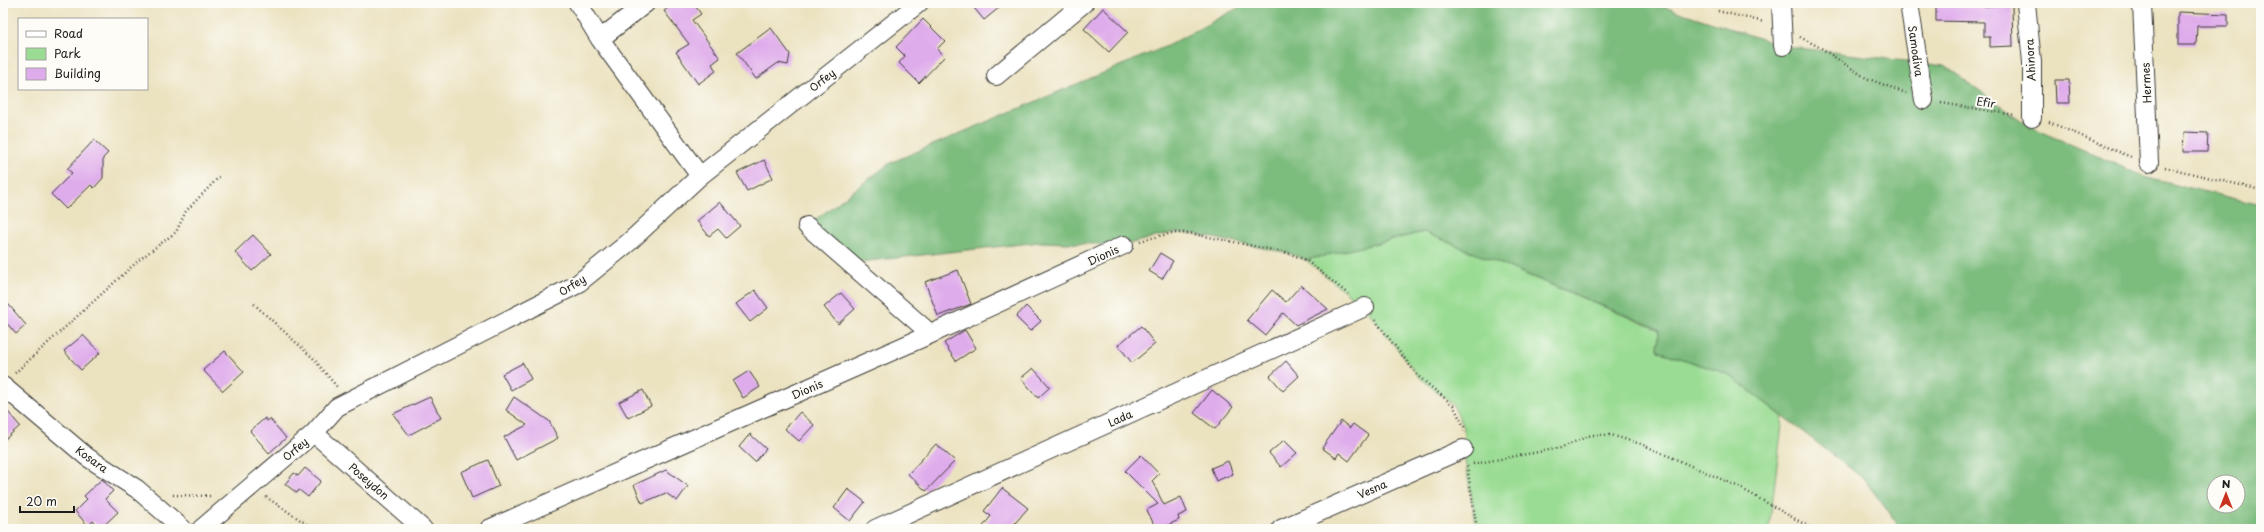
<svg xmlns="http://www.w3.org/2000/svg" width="2264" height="532" viewBox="0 0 2264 532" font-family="'Playpen Sans',sans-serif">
  <rect width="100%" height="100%" fill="#fdfcf7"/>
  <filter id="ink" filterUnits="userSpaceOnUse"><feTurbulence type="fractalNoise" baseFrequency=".025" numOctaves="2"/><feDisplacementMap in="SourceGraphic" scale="8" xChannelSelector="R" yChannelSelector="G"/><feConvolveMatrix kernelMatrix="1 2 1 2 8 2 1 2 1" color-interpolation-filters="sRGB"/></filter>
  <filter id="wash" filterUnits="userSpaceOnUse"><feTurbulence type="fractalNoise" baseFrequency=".012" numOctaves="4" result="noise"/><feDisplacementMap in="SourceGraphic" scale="16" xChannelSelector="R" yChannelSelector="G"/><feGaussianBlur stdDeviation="0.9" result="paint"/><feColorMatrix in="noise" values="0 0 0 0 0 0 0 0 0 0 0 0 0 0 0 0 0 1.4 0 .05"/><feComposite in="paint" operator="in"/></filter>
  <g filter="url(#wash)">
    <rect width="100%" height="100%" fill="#ebe2c0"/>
    <path fill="#9adc93" stroke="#5b7c58" d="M1424 232 1659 330 1658 351 1728 374 1783 417 1769 529H1477L1463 449 1464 427 1453 405 1418 376 1365 307 1306 260Z"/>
    <path fill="#7bbc7d" stroke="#4c6c4c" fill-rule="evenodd" d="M1247 3H1652L1783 46 1945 66 2029 126 2147 178 2261 205V529H1901L1864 479 1728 374 1658 351 1659 329 1424 232 1306 260 1288 253 1189 233H1172L1124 245 1040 242 850 263 807 226 890 163 1167 46ZM2214 482H2238V506H2214Z"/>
    <g id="blocks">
      <path fill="#dfaceb" d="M675 3H693L701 14 692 20 720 58 712 64 716 71 698 84 676 52 689 44 664 11Z
        M970 3H1005L984 20Z
        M1936 3H1963V7L2012 5 2013 46 1990 47V37H1984V22L1936 21Z
        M1103 8 1128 32 1109 52 1084 29Z
        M2178 12 2228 14V26H2197L2196 45H2178Z
        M923 19 945 41 937 49 944 57 919 83 899 63 905 56 896 47Z
        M771 28 790 54 788 65 778 63 756 79 737 53Z
        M2055 80H2069L2070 103H2056Z
        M2184 132 2208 133 2207 152H2183Z
        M94 140 108 153 103 158V178L94 188 91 185 66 209 51 194 72 173 67 169Z
        M764 160 773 178 747 191 737 173Z
        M720 202 740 226 726 238 718 229 709 236 697 221Z
        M253 235 271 254 252 271 235 252Z
        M1160 253 1173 261 1162 279 1149 271Z
        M958 270 971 304 938 316 925 282Z
        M1301 285 1328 309 1296 325 1283 313 1265 335 1247 320 1272 290 1286 302Z
        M755 290 768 308 750 322 736 304Z
        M841 293 855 309 838 324 824 307Z
        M3 298 26 325 16 334 3 319Z
        M1026 306 1041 321 1030 331 1016 317Z
        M1141 326 1155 344 1132 363 1118 345Z
        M965 330 976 348 956 361 944 343Z
        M83 335 100 353 81 370 64 351Z
        M225 351 244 372 223 391 203 370Z
        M1286 361 1299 376 1283 391 1270 376Z
        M523 363 531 379 511 390 502 374Z
        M1033 368 1050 387 1038 398 1021 378Z
        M749 371 760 387 743 398 733 381Z
        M643 390 651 406 628 418 619 402Z
        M1212 390 1233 407 1215 429 1194 413Z
        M430 397 441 418 409 435 393 414Z
        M514 397 549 421 558 438 516 460 504 437 527 425 506 410Z
        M3 406 20 426 3 441Z
        M800 412 814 425 799 441 785 429Z
        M265 418 267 421 270 419 286 438 269 453 250 431Z
        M1341 421 1350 428 1353 424 1368 435 1349 461 1339 453 1336 458 1322 448Z
        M750 434 766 449 755 462 739 447Z
        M1284 440 1297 453 1281 467 1269 453Z
        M936 444 955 461 926 491 908 474Z
        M1141 455 1159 474 1152 481 1164 505 1181 497 1187 512 1178 516 1179 520 1159 529H1156L1147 510 1158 504 1125 471Z
        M488 460 499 486 472 498 461 472Z
        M1228 461 1233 474 1216 481 1211 468Z
        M305 468 321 481 308 497 299 490 297 493 285 484 294 473 298 476Z
        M666 470 688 486 677 501 666 493 642 503 634 485Z
        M102 479 113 491 105 499 118 512 100 529 93 521 88 526 75 511 87 499 84 496Z
        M1002 488 1028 508 1010 529H981L991 516 984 511Z
        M848 489 865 502 850 521 834 508Z"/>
    </g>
  </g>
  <g filter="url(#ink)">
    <use href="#blocks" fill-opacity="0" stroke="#3b3a35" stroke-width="1"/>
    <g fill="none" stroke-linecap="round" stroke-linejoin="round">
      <g stroke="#3b3a35" stroke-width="20">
        <path id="minor" d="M578 3 600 39 700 176
          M1781 3 1783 46
          M1909 3 1924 100
          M2026 3 2032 62V118
          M2142 3 2149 163
          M600 39 646 3
          M996 76 1084 3
          M807 226 931 334
          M3 386 87 457 137 489 183 529
          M314 433 423 529
          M201 529 314 433 337 407 576 285 628 243 700 176 919 3
          M489 529 931 334 1124 245
          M875 529 1365 307
          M1281 529 1463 449"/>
      </g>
      <path stroke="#3b3a35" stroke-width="2.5" stroke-dasharray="1 3" stroke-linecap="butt" d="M1718 11 1764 22
        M1800 37 1821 48 1866 78 1906 93
        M1941 103 2015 115
        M2049 122 2131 157
        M2165 167 2261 190
        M1140 241 1172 233H1189L1288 253 1306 260 1348 294
        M254 304 313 358 337 387
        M1375 320 1418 376 1453 405 1464 427V432
        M15 373 139 260 176 232 186 211 220 176
        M1473 464 1560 448 1591 435H1611L1641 444 1737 486 1813 529
        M1467 466 1477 529
        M173 495 212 496
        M266 497 314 529"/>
      <use href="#minor" stroke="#fff" stroke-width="18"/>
    </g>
  </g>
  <g text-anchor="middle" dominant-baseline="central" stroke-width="4" stroke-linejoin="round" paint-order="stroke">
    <g font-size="11" fill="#1c1c1c" stroke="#fdfcf7">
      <text transform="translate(1916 51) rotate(82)">Samodiva</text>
      <text transform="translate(2030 60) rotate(-93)">Ahinora</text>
      <text transform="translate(822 80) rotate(-38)">Orfey</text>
      <text transform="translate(2146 83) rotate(-93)">Hermes</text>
      <text transform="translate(1986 102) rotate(9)">Efir</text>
      <text transform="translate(1103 255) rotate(-25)">Dionis</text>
      <text transform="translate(572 285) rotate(-32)">Orfey</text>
      <text transform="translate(807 389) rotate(-24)">Dionis</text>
      <text transform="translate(1120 418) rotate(-24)">Lada</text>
      <text transform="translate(295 449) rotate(-40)">Orfey</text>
      <text transform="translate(92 459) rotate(36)">Kosara</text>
      <text transform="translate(369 481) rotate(41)">Poseydon</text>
      <text transform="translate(1372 489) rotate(-24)">Vesna</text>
    </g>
  </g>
  <rect width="2264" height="532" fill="none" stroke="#fdfcf7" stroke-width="16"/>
  <rect x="18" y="18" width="130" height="72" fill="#fdfcf7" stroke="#a3a29f"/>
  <rect x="26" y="31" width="20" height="6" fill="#ffffff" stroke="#a3a29f"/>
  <text x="54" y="38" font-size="12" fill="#1c1c1c">Road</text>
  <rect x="26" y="48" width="20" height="12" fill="#9adc93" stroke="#a3a29f"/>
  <text x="54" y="58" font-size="12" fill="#1c1c1c">Park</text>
  <rect x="26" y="68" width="20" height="12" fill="#dfaceb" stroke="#a3a29f"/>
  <text x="54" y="78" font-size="12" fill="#1c1c1c">Building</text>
  <g transform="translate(2226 494)"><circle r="19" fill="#fdfcf7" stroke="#a3a29f"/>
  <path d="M0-3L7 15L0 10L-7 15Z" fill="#c8321e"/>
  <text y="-6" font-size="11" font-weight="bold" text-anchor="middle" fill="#1c1c1c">N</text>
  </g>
  <path d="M20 506v6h54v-6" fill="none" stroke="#1c1c1c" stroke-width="2"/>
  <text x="26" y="506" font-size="12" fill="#1c1c1c" stroke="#fdfcf7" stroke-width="3" paint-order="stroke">20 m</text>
</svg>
